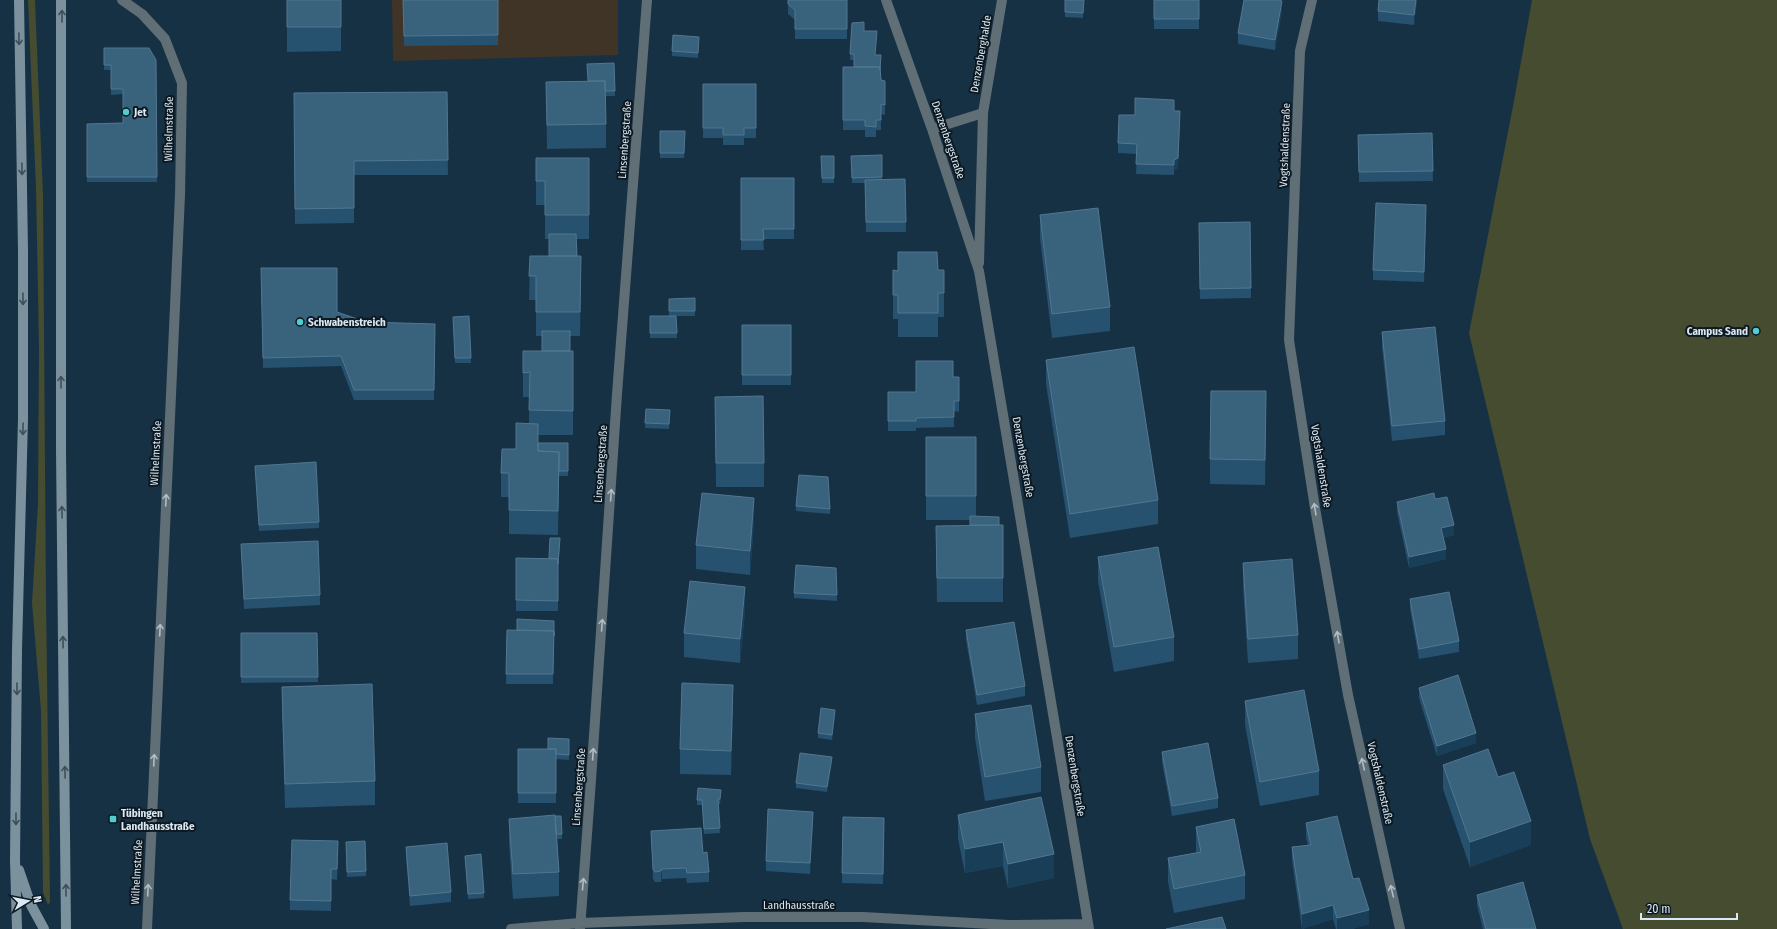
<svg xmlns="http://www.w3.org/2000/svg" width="1777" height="929" viewBox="0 0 1777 929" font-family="'Fira Sans Condensed',sans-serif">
  <rect width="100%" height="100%" fill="#173144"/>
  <path fill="#3f3425" d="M392 0H618V55L393 61Z"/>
  <path fill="#454c30" d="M28 0H35L43 196 46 598 50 902 48 905 43 892 41 711 32 603 38 504 39 347 36 187Z
    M1532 0H1777V929H1623L1590 839 1469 333 1514 101Z"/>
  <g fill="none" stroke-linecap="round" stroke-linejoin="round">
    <path stroke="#606e76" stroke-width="10" d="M122 0 142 14 165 39 182 83 180 195 147 929
      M886 0 932 129 979 271 1089 929
      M1312 0 1300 51 1289 340 1315 508 1348 695 1400 929
      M932 129 983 113
      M979 263 983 113 1002 0
      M511 929 580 923 744 917H863L1009 925 1087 924
      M580 929 591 780 617 394 647 0"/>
    <path stroke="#7b929e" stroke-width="10" d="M61 0V450L66 929
      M19 870 31 905 44 929
      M17 929 15 860 17 650 23 419V251L19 0"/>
  </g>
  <path fill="#26516f" d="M287 0H341V51L287 52Z
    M403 0H498V45L404 46Z
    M788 0H847V39H795V20L788 14Z
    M1065 0H1084L1083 18 1065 17Z
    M1154 0H1199V29H1154Z
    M1379 0H1417L1414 25 1378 21V11Z
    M1282 11 1275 50 1238 44V33Z
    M852 23 864 31 876 55 881 80 885 81V115L881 114V130H876V137H865V130H843V67H854V60H850Z
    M699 42 698 58 672 56V51Z
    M104 48 156 60 157 182H87V124L123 123V94L111 95V70H104Z
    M614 63 615 96H606V148L547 149 546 82 587 81Z
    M703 84H756V138H744V145H723V138H703Z
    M447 92 448 175H354V223L295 224 294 93Z
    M1174 111 1180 121 1178 168 1174 170V175L1136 174 1137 154 1118 153V143L1135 115Z
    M660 131H685L684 158H660Z
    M1432 133 1433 181 1359 182 1358 135Z
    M882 155V180L905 179 906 232H866L865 183H852L851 156Z
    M821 156H834V183H822Z
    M536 158H589V239H576L577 256 581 281 580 336H570V351H573V435H538V443H568V476H559L558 535 509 534V497H501V473L516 449 529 423V397H523V351H542V336H536V300H529L530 256H549V239H545V205H536Z
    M741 178H794V239H763L764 250H741Z
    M1040 215 1110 307V331L1052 338 1040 239Z
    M1426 215 1424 282 1373 280V270Z
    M1250 222 1251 298 1200 299 1199 223Z
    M261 268 337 312 366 322 435 324 434 400H354L341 366 263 368Z
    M893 270H944V317H938V337H898V319H893Z
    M695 298V316H676L677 338H650V316H669V299Z
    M469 316 471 363H455L453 317Z
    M742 325H791V385H742Z
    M1382 332 1445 421V435L1392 441 1382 347Z
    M1046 360 1158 500V524L1070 538 1046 384Z
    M953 377H959V412L954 411V427L916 428V431H888V392H916Z
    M715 397 764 463V487H716Z
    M646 409 670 410 669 429 645 428Z
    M1266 415 1265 485 1210 484V459Z
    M926 437H976V516L999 525 1003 578V602H937L936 550 970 525V520H926Z
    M255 466 319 522V528L259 531Z
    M1435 499 1454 535 1443 538 1446 559 1409 568 1397 512V502Z
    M796 506 830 509V514L796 511Z
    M754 522 750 575 696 569V545Z
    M241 544 320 595V605L244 609Z
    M560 544 558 569V611H516V558H549Z
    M1098 557 1174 637V661L1114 672 1098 581Z
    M1243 563 1298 635V659L1248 663 1243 587Z
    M836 568 837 601 794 598V593Z
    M1410 599 1459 641V652L1419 659 1410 609Z
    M745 611 740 663 684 657V633Z
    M554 621 553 684H506L507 630H517Z
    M966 630 1025 686V696L977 705 966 640Z
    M241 633H317L318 682 241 683Z
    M282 687 375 781V805L285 808 282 711Z
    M1419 688 1476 743 1437 756 1419 698Z
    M1245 701 1319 771V795L1260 806 1245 725Z
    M733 709 731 775 680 774V749Z
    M975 714 1041 767V792L985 801 975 738Z
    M835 715 832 740 818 738V733Z
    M569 739V760L556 759V803H518V749H548Z
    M1162 752 1218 798V808L1172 816 1162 762Z
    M832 762 827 792 796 788V783Z
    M1443 765 1498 777 1531 845 1470 867 1443 789Z
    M721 795 720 804H718L720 833 704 834 702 805H697V800Z
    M1041 797 1054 878 1008 888 1003 866 965 873 958 839V815Z
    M884 818 883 884 842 883V873Z
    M509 819 562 834V839H557L559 872V896L513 899 509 843Z
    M813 822 810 874 766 871V861Z
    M1306 823 1353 879 1369 924 1352 929H1336L1333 919 1302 929 1292 861V847L1308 845 1306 838Z
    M1196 827 1245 875V899L1174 913 1168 882V858L1196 853Z
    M651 831 703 853 709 872V882L687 883 686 878 662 879 661 882H655L653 879Z
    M365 841 366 876 347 877 346 842Z
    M406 847 451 892V902L410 906 406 857Z
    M338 851 337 880 331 879V911L290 910V900Z
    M465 856 484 893V898L468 899Z
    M1477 895 1536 929H1483L1477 905Z"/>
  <path fill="#183e58" d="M1416 0H1417L1414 25V15Z
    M1282 1V11L1275 50V40Z
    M1180 111 1178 168 1174 170V160Z
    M1426 205V215L1424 282V272Z
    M581 256V281L580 336V312Z
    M1266 391V415L1265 485V460Z
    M754 498V522L750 575V551Z
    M1454 525V535L1441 538V528Z
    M1446 549V559L1409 568V557Z
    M745 587V611L740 663V639Z
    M733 685V709L731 775V751Z
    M835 710V715L832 740V735Z
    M1476 733V743L1437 756V746Z
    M832 757V762L827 792V787Z
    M813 812V822L810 874V863Z
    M1531 821V845L1470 867V842Z
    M1003 842V866L965 873V849Z
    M1054 854V878L1008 888V864Z
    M662 869V879L661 882V871Z
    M1333 905V919L1302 929V914Z
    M1369 910V924L1352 929H1337V918Z"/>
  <path fill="#39627d" stroke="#527790" d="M287 0H341V27H287Z
    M403 0H498V35L404 36Z
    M788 0H847V29H795V10L788 4Z
    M1065 0H1084L1083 13 1065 12Z
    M1154 0H1199V19H1154Z
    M1244 0H1278L1282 1 1275 40 1238 33Z
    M1379 0H1416L1414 15 1378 11Z
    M864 22V31H877L875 55H881L880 70V67H854V54H850L852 23Z
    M673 35 699 37 698 53 672 51Z
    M104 48H149L156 60 157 177H87V124L123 123V89H111V65H104Z
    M614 63 615 91H605V81H588L587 64Z
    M843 67H880L881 80 885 81V105L881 104V120H876V127L865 126V120H843Z
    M605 81 606 124 547 125 546 82Z
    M703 84H756V128H744V135H723V128H703Z
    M447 92 448 160 354 161V208L295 209 294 93Z
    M1135 98 1174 100V111H1180L1178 158 1174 160V165L1136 164 1137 144 1118 143 1119 115H1135Z
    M660 131H685L684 153H660Z
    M1432 133 1433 171 1359 172 1358 135Z
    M882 155V177L852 178 851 156Z
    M821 156H834V178H822Z
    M536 158H589V215H545V181H536Z
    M741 178H794V229H763L764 240H741Z
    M905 179 906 222H866L865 180Z
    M1376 203 1426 205 1424 272 1373 270Z
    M1098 208 1110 307 1052 314 1040 215Z
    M1250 222 1251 288 1200 289 1199 223Z
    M549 234H576L577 256H549Z
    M898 252H937L938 270H944V293H938V313H898V295H893V270L898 271Z
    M530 256H581L580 312H536V276H529Z
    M261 268H337V312L366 322 435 324 434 390H354L341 356 263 358Z
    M695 298V311H669V299Z
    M469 316 471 358H455L453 317Z
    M650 316H676L677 333H650Z
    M742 325H791V375H742Z
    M1435 327 1445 421 1392 426 1382 332Z
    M542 331H570V351H542Z
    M1134 347 1158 500 1070 514 1046 360Z
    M523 351H573V411L529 410 530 372 523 373Z
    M916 361H953V377H959V401H954V417L916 418V421H888V392H916Z
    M1211 391H1266L1265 460 1210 459Z
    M763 396 764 463H716L715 397Z
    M646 409 670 410 669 424 645 423Z
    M516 423 538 424V451L559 452 558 511 509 510V473H501L502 449H516Z
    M926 437H976V496H926Z
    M538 443H568V471H559V452L538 451Z
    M316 462 319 522 259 525 255 466Z
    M799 475 828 477 830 509 796 506Z
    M702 493 754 498 750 551 696 545Z
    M1434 493 1435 499 1447 497 1454 525 1441 528 1446 549 1409 557 1397 502Z
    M970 516 999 517V525H970Z
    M1003 525V578H937L936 526Z
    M550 538H560L558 564V559L549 558Z
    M318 541 320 595 244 599 241 544Z
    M1158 547 1174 637 1114 647 1098 557Z
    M516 558 558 559V601L516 600Z
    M1292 559 1298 635 1248 639 1243 563Z
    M796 565 836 568 837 595 794 593Z
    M690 581 745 587 740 639 684 633Z
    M1449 592 1459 641 1419 649 1410 599Z
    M517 619 554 621V636V631L517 630Z
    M1014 622 1025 686 977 695 966 630Z
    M507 630 554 631 553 674H506Z
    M241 633H317L318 677H241Z
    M1458 675 1476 733 1437 746 1419 688Z
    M682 683 733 685 731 751 680 749Z
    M372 684 375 781 285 784 282 687Z
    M1304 690 1319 771 1260 782 1245 701Z
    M1031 705 1041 767 985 777 975 714Z
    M821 708 835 710 832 735 818 733Z
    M548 738 569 739V755L556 754V749H548Z
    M1208 743 1218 798 1172 806 1162 752Z
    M518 749H556V793H518Z
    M1488 749 1498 777 1514 772 1531 821 1470 842 1443 765Z
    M800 753 832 757 827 787 796 783Z
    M698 788 721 790 720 799H718L720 828 704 829 702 800H697Z
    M1041 797 1054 854 1008 864 1003 842 965 849 958 815Z
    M768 809 813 812 810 863 766 861Z
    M555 815 559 872 513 874 509 819Z
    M555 816H561L562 834H556Z
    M1337 816 1353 879 1359 878 1369 910 1337 918 1333 905 1302 914 1292 847 1311 845 1306 823Z
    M843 817 884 818 883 874 842 873Z
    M1234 819 1245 875 1174 889 1168 858 1201 852 1196 827Z
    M701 828 703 853 707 852 709 872 687 873 686 868 662 869 661 871 655 872 653 869 651 831Z
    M292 840 338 841 337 869H331V901L290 900Z
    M365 841 366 871 347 872 346 842Z
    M447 843 451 892 410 896 406 847Z
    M481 854 484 893 468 894 465 856Z
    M1523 882 1536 929H1486L1477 895Z
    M1222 917 1226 929H1166Z"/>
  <defs><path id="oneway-shaft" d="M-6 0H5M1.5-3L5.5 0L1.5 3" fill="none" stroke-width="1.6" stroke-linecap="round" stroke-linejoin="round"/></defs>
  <g stroke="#3e4f59">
    <use href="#oneway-shaft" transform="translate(62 16) rotate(-90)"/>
    <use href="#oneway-shaft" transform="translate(19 39) rotate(89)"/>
    <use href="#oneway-shaft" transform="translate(22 169) rotate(89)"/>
    <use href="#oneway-shaft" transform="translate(23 299) rotate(90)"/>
    <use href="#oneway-shaft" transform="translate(61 382) rotate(-90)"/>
    <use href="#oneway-shaft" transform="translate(23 429) rotate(91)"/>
    <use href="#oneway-shaft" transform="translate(62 512) rotate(-91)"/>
    <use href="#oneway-shaft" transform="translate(63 642) rotate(-91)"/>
    <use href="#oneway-shaft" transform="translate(17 689) rotate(90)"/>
    <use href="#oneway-shaft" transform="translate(65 772) rotate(-91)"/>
    <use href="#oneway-shaft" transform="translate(16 819) rotate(90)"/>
    <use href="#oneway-shaft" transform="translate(66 890) rotate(-90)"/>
  </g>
  <g stroke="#aebdc8">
    <use href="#oneway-shaft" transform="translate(611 495) rotate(-86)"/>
    <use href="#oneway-shaft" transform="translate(166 500) rotate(-87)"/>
    <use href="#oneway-shaft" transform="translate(1315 509) rotate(-99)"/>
    <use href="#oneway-shaft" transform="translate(602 625) rotate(-86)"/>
    <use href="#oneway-shaft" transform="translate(160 630) rotate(-87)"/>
    <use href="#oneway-shaft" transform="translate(1338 637) rotate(-100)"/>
    <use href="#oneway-shaft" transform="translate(593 754) rotate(-86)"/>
    <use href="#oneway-shaft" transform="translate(154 760) rotate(-87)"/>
    <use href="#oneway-shaft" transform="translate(1363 764) rotate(-103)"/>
    <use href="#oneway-shaft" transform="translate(583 884) rotate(-85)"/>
    <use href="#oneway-shaft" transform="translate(148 890) rotate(-87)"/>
    <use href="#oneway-shaft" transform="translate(1392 891) rotate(-103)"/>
  </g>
  <g fill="#52ccd0" stroke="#0d1820" stroke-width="1.5">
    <circle cx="126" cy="112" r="4"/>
    <circle cx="300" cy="322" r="4"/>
    <circle cx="1756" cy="331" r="4"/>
    <rect x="109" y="815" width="8" height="8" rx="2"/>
  </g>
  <g text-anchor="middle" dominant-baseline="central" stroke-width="4" stroke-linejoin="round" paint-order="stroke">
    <g font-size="11" fill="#d8e8f4" stroke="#0d1820">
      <text transform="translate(981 54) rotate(-80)">Denzenberghalde</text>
      <text transform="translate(169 129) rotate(-89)">Wilhelmstraße</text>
      <text transform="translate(625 140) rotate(-86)">Linsenbergstraße</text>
      <text transform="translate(948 140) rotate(71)">Denzenbergstraße</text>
      <text transform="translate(1285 145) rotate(-88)">Vogtshaldenstraße</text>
      <text transform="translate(156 453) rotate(-87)">Wilhelmstraße</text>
      <text transform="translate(1023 457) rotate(80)">Denzenbergstraße</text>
      <text transform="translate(601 464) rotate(-86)">Linsenbergstraße</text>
      <text transform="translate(1321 466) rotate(81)">Vogtshaldenstraße</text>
      <text transform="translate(1075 776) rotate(81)">Denzenbergstraße</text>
      <text transform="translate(1380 783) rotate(77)">Vogtshaldenstraße</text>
      <text transform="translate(579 787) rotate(-86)">Linsenbergstraße</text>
      <text transform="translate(137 872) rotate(-87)">Wilhelmstraße</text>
      <text x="799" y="905">Landhausstraße</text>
    </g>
    <g font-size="11" font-weight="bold" fill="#d8e8f4" stroke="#0d1820" text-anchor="start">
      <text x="134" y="112">Jet</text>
      <text x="308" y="322">Schwabenstreich</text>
      <text x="1748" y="331" text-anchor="end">Campus Sand</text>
      <text x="121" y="813">Tübingen<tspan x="121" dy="13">Landhausstraße</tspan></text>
    </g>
  </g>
  <g transform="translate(28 901) rotate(80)" stroke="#0d1820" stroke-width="3" paint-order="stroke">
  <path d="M0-3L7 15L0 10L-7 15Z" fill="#d8e8f4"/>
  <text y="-6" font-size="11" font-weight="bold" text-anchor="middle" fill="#d8e8f4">N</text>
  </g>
  <path d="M1641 913v6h96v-6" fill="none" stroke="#d8e8f4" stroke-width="2"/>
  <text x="1647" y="913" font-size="12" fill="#d8e8f4" stroke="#0d1820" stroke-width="3" paint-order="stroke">20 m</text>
</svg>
